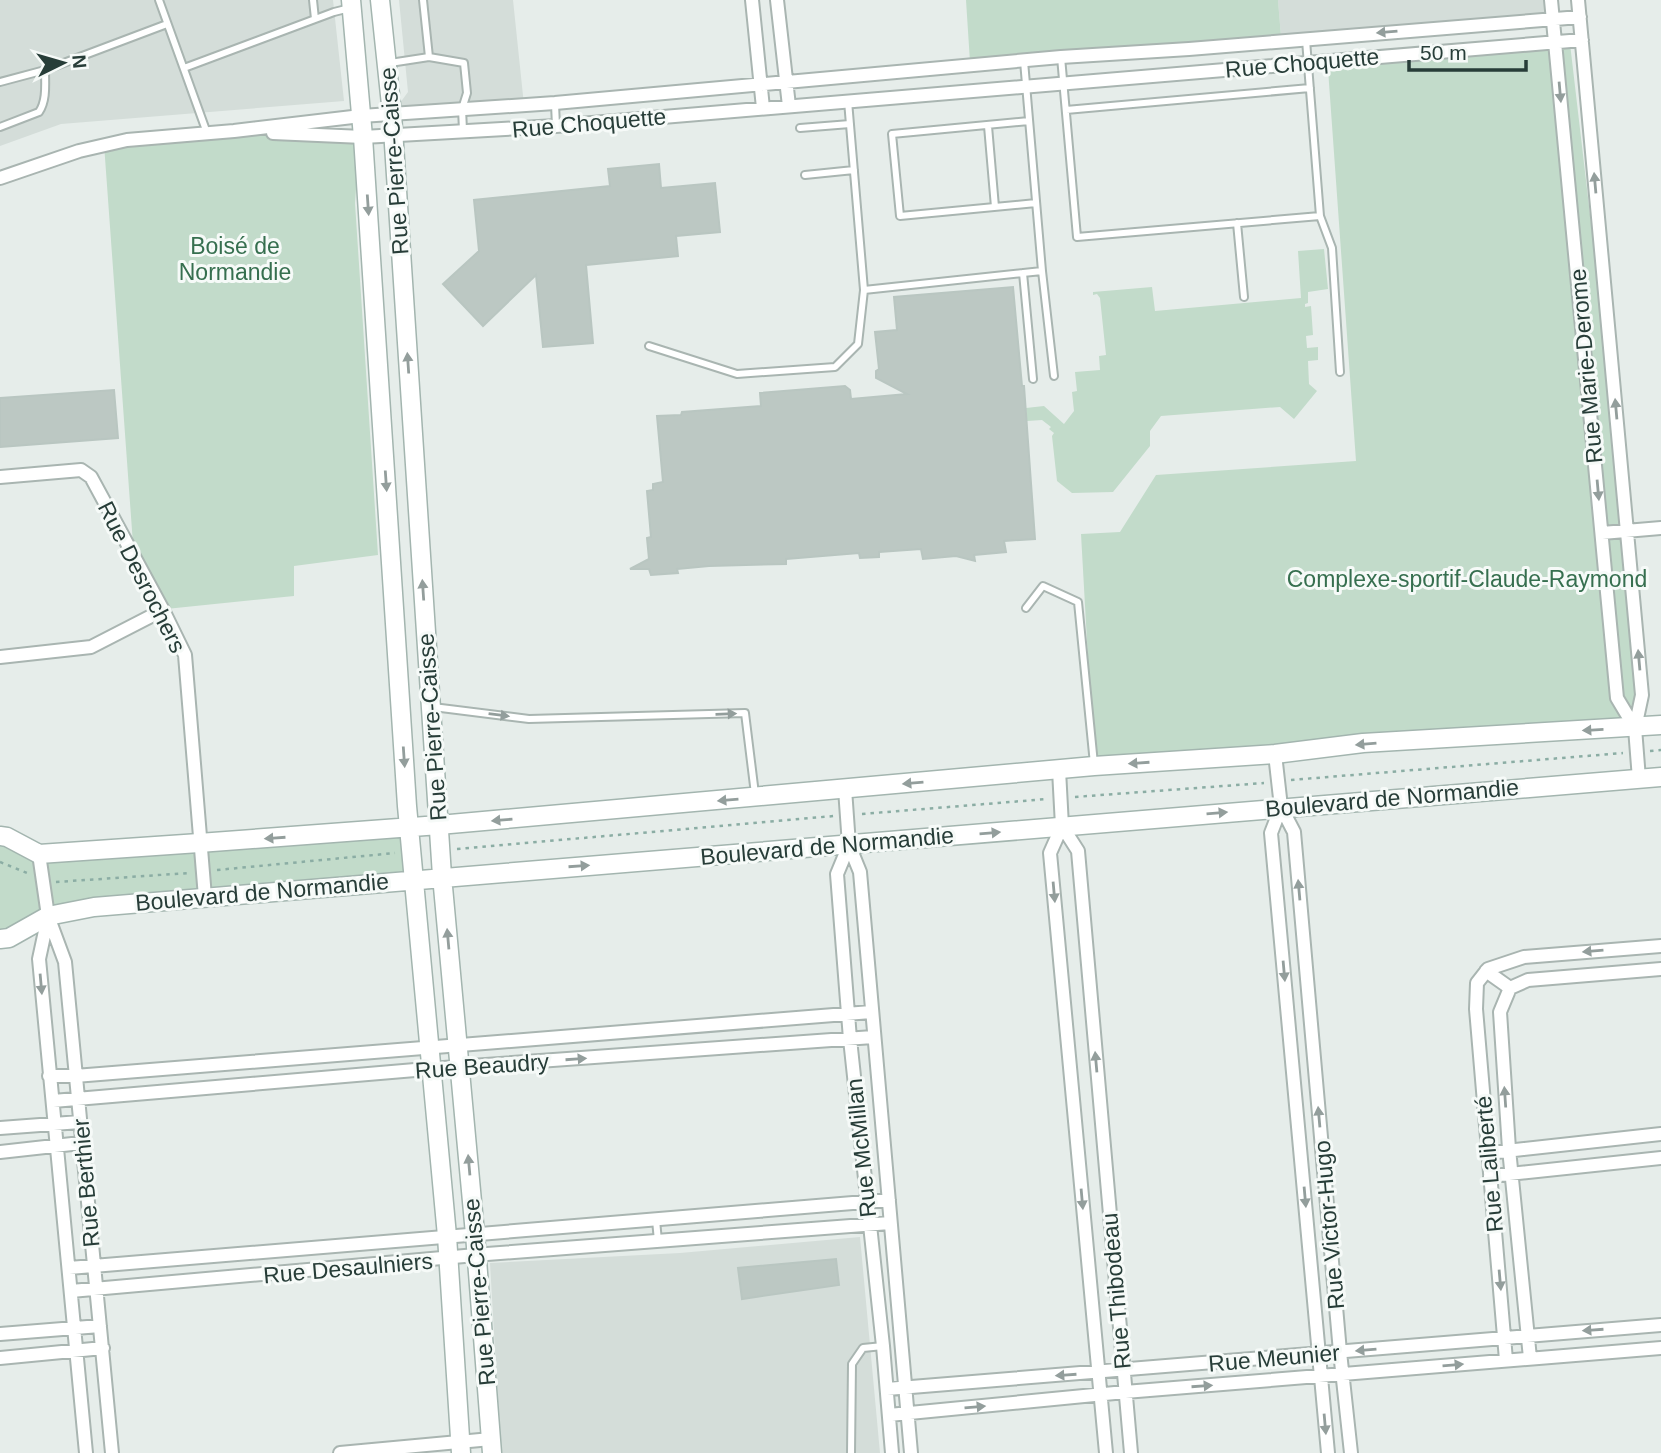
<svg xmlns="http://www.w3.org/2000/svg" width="1661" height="1453" viewBox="0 0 1661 1453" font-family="Arial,sans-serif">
  <rect width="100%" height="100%" fill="#e6edea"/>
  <path fill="#d4ddd9" d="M0 0H333L344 101 61 124 0 146Z
    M399 0H513L524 105 392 114 408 92Z
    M1278 0H1551L1553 18 1281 37Z
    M860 1237 880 1453H501L490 1263 680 1253Z"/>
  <path fill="#c2dbca" d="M966 0H1278L1281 37 970 62Z
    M1569 35 1627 531 1641 725 1094 766 1081 534 1120 532 1156 475 1356 461 1327 55Z
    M258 130 360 136 355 203 378 555 294 566V596L166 609 133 544 104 144Z
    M1324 249 1328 289 1308 292V303L1305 304V307L1311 306 1313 335 1306 336 1307 348 1318 347V360L1308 361 1309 384 1317 391 1294 419 1280 407 1161 416 1150 431V446L1113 492 1072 493 1057 481 1052 436 1054 433 1049 429 1051 427 1042 420 1027 421 1026 408 1044 406 1064 424 1074 411 1072 392 1077 391 1075 372 1100 370 1099 356 1106 355 1100 298 1097 294 1093 295V292L1152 287 1155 311 1301 298 1298 251Z
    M409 827 414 878 94 907 0 939V836L39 854Z"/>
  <path fill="#bcc8c3" stroke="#b9c6c1" stroke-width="2" d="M659 164 661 188 715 183 720 232 676 236 678 256 586 265 593 343 543 347 536 275 483 326 443 284 479 251 474 200 610 186 608 169Z
    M1013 287 1022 386H1024L1035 539 1004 541 1006 552 974 555 975 561 956 556 923 559 921 549 879 552V557L860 558 859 553 786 559V564L709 566 677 569 678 573 651 575 649 569H630L649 559 647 538 651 537 647 491 653 490V484L663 482 657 416 681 415 682 412 761 406 760 393 845 386 850 390 851 399 907 394 876 378V371L879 369 875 332 897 330 894 297Z
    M114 390 118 438 0 447V398Z
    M836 1259 839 1285 742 1299 738 1268Z"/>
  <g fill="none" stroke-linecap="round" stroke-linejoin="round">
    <g stroke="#a9b5b1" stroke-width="10">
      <path id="lane" d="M159 0 207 133
        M313 0 315 19
        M423 0 429 57
        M1061 57 1077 237 1320 216 1306 40
        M390 63 429 57 464 63 467 93 462 109 463 130
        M184 68 334 12 350 8
        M0 82 45 70 167 24
        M848 101 864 290
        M555 104 556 126
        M1066 110 1310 88
        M1029 121 892 134 900 216 1036 203
        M988 126 995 207
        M0 127 39 112C47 100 45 84 45 70
        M800 128 850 124
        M805 175 854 170
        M1320 216 1332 248 1340 372
        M1237 223 1244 297
        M1042 271 1054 376
        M1023 273 1033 379
        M649 346 737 374 835 367 858 344 864 290 1042 271 1024 61
        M1026 608 1043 586 1078 602 1094 764
        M433 707 529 719 745 713 755 794
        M656 1220 658 1241
        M851 1453 852 1364 863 1348 883 1346"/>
    </g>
    <g stroke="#a9b5b1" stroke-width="16">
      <path id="street" d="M752 0 763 108
        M777 0 789 106
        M1551 0 1617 698 1635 728
        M1578 0 1642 695 1635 728 1639 779
        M273 133 363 137 556 126 1582 40
        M0 178 79 151 127 140 234 131 361 116 555 103 1061 57 1189 49 1580 17
        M0 477 81 470 91 477 163 610 185 655 205 897
        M1602 533 1661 528
        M0 657 91 647 163 610
        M1275 754 1281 807 1294 832 1340 1352 1351 1453
        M1059 770 1062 826 1050 853 1106 1453
        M845 789 849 845 860 872 911 1453
        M1281 807 1271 833 1328 1453
        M1062 826 1078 851 1131 1453
        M849 845 837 874 850 1039 883 1346 892 1453
        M39 854 48 916 65 962 112 1453
        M48 917 39 959 86 1453
        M1486 971 1510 988
        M49 1076H75L871 1012
        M53 1101 415 1070 873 1037
        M0 1128 80 1122
        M0 1152 81 1143
        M1488 1153 1661 1134
        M1490 1176 1661 1158
        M69 1268 889 1200
        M71 1291 487 1254 890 1223
        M0 1334 100 1326
        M0 1358 103 1348
        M1530 1358 1509 1149 1500 1012 1510 988 1528 980 1661 969
        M1506 1360 1476 1009 1477 983 1488 969 1524 957 1661 946
        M887 1389 1661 1325
        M889 1415 1125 1392 1661 1348
        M340 1453 491 1439"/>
    </g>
    <g stroke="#a3b5af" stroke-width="21">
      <path id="secondary" d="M351 0 363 137 407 806 447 1236 461 1453
        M380 0 392 114 442 876 475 1234 492 1453
        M0 836 7 837 39 854 199 843 439 825 1094 766 1275 754 1363 743 1661 725
        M0 939 9 938 48 916 94 907 1661 777"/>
    </g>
    <path stroke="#8bada4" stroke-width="2.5" stroke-dasharray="3.5 5" stroke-linecap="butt" d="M1650 751 1661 750
      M1291 780 1623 753
      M1075 797 1264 783
      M862 814 1047 799
      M457 849 834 816
      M0 862 27 873
      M217 870 395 853
      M56 882 189 873"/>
    <use href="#lane" stroke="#fff" stroke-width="6"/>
    <use href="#street" stroke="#fff" stroke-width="12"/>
    <use href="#secondary" stroke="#fff" stroke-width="18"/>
  </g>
  <defs><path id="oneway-solid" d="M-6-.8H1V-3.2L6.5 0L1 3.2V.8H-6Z" transform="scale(1.75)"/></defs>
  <g fill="#939e9c">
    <use href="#oneway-solid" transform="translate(1387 32) rotate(175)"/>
    <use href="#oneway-solid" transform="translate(1560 92) rotate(85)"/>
    <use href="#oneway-solid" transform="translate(1595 183) rotate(-95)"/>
    <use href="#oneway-solid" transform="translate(368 205) rotate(86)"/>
    <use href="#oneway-solid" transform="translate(408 363) rotate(-94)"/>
    <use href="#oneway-solid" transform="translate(1616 409) rotate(-95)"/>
    <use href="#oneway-solid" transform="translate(386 481) rotate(86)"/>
    <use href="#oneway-solid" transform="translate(1598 490) rotate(85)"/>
    <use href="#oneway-solid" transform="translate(423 590) rotate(-94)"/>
    <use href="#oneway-solid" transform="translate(1639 660) rotate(-95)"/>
    <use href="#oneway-solid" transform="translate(726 714) rotate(-2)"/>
    <use href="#oneway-solid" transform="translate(499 715) rotate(7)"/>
    <use href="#oneway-solid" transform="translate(1593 730) rotate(177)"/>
    <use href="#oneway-solid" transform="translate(1366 744) rotate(175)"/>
    <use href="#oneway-solid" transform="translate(404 757) rotate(86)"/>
    <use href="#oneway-solid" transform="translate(1139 763) rotate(176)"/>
    <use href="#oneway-solid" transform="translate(913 783) rotate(175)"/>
    <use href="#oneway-solid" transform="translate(728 800) rotate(175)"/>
    <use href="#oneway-solid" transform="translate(1217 813) rotate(-5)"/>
    <use href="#oneway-solid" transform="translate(502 820) rotate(175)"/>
    <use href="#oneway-solid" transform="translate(990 833) rotate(-5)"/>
    <use href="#oneway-solid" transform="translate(275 838) rotate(176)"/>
    <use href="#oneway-solid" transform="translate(579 866) rotate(-4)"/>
    <use href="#oneway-solid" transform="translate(1299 890) rotate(-95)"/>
    <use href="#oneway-solid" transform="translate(1054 892) rotate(85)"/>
    <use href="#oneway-solid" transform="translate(448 939) rotate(-95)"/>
    <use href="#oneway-solid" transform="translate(1593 951) rotate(175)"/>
    <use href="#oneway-solid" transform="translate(1284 971) rotate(85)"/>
    <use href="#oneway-solid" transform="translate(41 984) rotate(85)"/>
    <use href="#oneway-solid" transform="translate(576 1059) rotate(-4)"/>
    <use href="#oneway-solid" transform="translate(1096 1062) rotate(-95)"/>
    <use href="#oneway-solid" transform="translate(1505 1097) rotate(-94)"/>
    <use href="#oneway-solid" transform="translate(1319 1117) rotate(-95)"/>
    <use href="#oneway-solid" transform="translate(469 1165) rotate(-95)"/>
    <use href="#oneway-solid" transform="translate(1305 1197) rotate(85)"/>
    <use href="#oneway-solid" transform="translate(1082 1199) rotate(85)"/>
    <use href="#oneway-solid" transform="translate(1500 1280) rotate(85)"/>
    <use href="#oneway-solid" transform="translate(1593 1330) rotate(176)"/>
    <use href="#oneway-solid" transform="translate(1366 1350) rotate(175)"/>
    <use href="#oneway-solid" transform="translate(1453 1365) rotate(-5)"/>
    <use href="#oneway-solid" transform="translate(1066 1375) rotate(176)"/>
    <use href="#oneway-solid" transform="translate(1202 1386) rotate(-4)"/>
    <use href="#oneway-solid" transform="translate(975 1407) rotate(-5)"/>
    <use href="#oneway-solid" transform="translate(1325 1424) rotate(85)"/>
  </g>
  <g text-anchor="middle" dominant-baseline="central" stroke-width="6" stroke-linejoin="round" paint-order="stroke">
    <g font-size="23" fill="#273d38" stroke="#f6faf8">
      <text transform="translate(1302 63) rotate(-5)">Rue Choquette</text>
      <text transform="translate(589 123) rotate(-5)">Rue Choquette</text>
      <text transform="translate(394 161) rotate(-94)">Rue Pierre-Caisse</text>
      <text transform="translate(1586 366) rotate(-95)">Rue Marie-Derome</text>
      <text transform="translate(142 577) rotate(63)">Rue Desrochers</text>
      <text transform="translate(432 727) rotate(-94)">Rue Pierre-Caisse</text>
      <text transform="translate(1392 798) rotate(-5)">Boulevard de Normandie</text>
      <text transform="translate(827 846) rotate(-5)">Boulevard de Normandie</text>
      <text transform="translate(262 892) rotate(-5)">Boulevard de Normandie</text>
      <text transform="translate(482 1066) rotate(-4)">Rue Beaudry</text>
      <text transform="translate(861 1148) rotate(-96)">Rue McMillan</text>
      <text transform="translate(1489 1164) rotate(-95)">Rue Laliberté</text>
      <text transform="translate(86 1183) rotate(-95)">Rue Berthier</text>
      <text transform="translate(1329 1225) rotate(-95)">Rue Victor-Hugo</text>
      <text transform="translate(348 1268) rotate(-5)">Rue Desaulniers</text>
      <text transform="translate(1116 1291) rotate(-95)">Rue Thibodeau</text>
      <text transform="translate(479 1292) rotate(-95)">Rue Pierre-Caisse</text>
      <text transform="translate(1274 1358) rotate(-5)">Rue Meunier</text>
    </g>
    <g font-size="23" fill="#366f4f" stroke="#f6faf8">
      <text x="235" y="246">Boisé de<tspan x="235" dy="26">Normandie</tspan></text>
      <text x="1467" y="579">Complexe-sportif-Claude-Raymond</text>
    </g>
  </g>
  <g transform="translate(63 63) rotate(85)" stroke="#f6faf8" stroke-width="5" paint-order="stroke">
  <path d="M0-5L12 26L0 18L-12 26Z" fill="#273d38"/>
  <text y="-10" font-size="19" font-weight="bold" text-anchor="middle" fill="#273d38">N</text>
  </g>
  <path d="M1409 60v10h117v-10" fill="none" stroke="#273d38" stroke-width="3.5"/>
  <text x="1420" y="60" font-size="21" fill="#273d38" stroke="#f6faf8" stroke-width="5" paint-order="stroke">50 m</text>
</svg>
